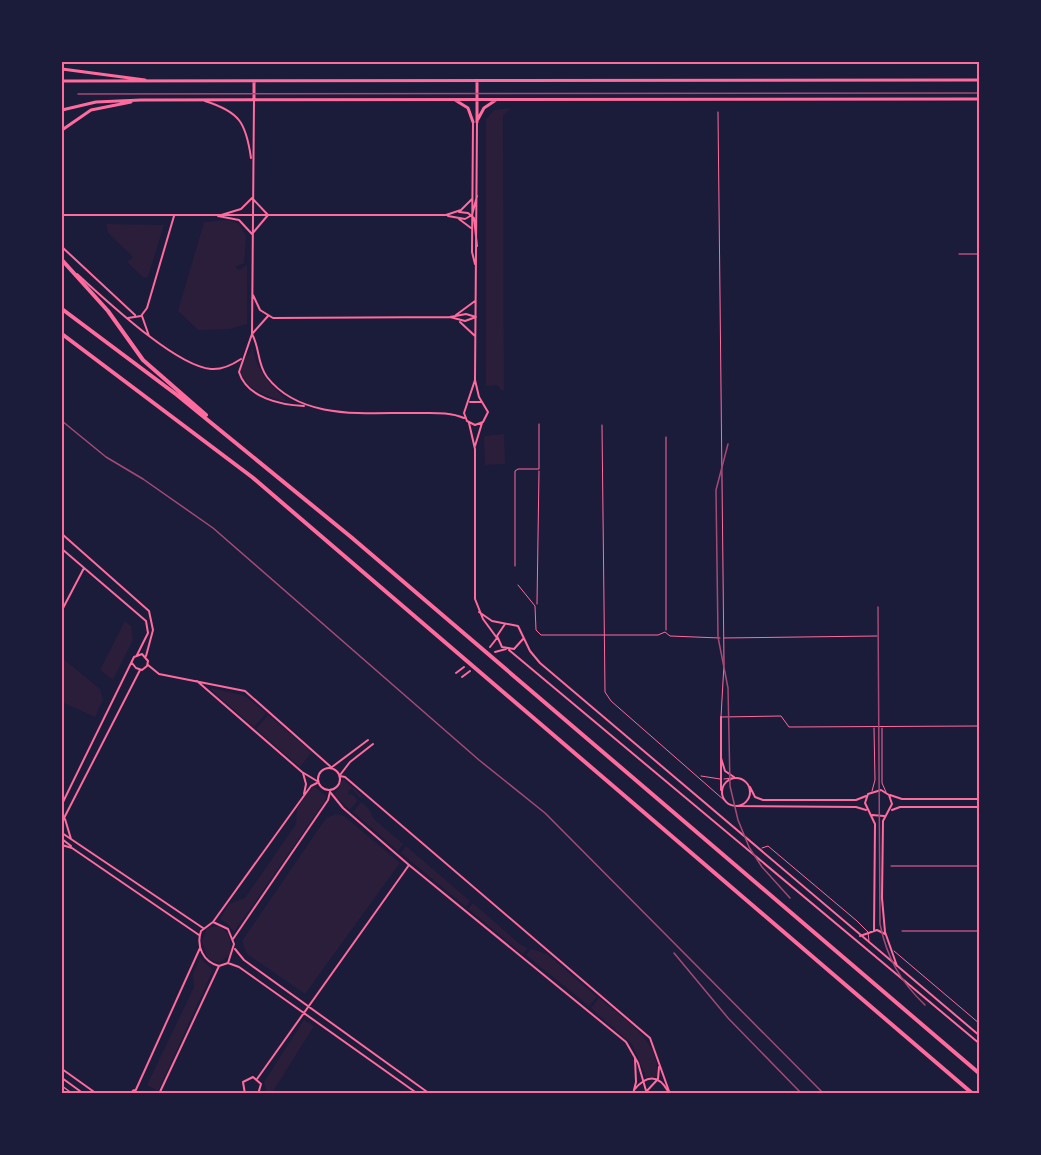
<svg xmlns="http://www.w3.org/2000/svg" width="1041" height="1155" viewBox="0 0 1041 1155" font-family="'Public Sans',sans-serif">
  <rect width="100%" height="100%" fill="#1b1b3a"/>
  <path fill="#2a1e3b" d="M511 108 503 116 504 390H501L497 385 486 386V119L494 110Z
    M228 220 239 224 246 236 244 263 235 267 239 270 247 265V324L230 329 198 330 178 311 204 222Z
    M106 224 164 225 148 277 144 278 127 262 133 257 108 233Z
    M253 348C257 374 271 384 288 402 269 397 239 389 241 365Z
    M504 434 505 464 485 465 484 436Z
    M125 621 131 626 133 640 113 680 100 670Z
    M62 658 100 689 103 700 95 717 62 702Z
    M212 688 245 696 266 713 254 727 210 689Z
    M268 715 312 752 300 767 256 729Z
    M343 779 362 796 360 798 352 789 349 790 348 795 352 794 358 800 350 810 334 795Z
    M312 787H315L326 796 325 801 234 932 228 924 220 919 229 904 245 898 296 824 297 808Z
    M361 802 369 809 374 819 403 844 398 851 353 812Z
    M336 814 344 816 400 863 305 994 247 954 242 941 326 818Z
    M406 846 470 901 466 907 401 853Z
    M473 903 521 945 528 948 523 954 468 909Z
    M218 926C230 931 232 942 230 954L219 963 208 959 202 941 207 928Z
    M531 949 547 954 597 997 589 1006 526 955Z
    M200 958 213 970 158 1091 147 1085 194 987 193 974Z
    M599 998C622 1018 662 1041 657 1077H646L632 1044 591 1008Z
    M304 1020 314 1026 272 1093H267L264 1082Z"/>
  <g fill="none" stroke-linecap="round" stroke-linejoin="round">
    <path stroke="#ff6b9d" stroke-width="1" d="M718 112 724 664 721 717 781 716 789 727 980 726
      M959 254H980
      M602 425 605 692 611 701 724 800
      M515 566V471L518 469H539V424
      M518 585 535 606 536 630 541 635H658L665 632 670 636 720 638
      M537 604 539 471
      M666 630V437
      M724 638 877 636
      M882 728V783L886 792
      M701 776 720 779
      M724 779 732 778
      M872 791 875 780 874 728
      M762 848 768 846 857 921 868 932 869 941
      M891 866H980
      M902 931H980
      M894 951 980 1024"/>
    <path stroke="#ff6b9d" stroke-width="1.5" d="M62 1086 73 1094"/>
    <path stroke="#ff6b9d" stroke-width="2" d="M254 100 252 334 239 372C247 398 281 405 304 406
      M205 101C240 112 246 123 251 158
      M473 122 472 252 475 264
      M252 198 268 215 252 234 239 220 218 216 241 209Z
      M459 212 468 213 474 218 477 246
      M62 215H446L461 210 472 199
      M448 216 465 219 472 215 477 196
      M459 219 471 228
      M62 247 135 315
      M77 274C105 299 175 366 211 369 222 370 232 365 241 359
      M253 295 260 310 273 318 450 317 466 314 476 317
      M456 315 475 301
      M142 316 149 336
      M450 317 465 321 476 317
      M128 318 141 316 147 308 174 216
      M460 322 475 336
      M252 334C260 348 257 364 267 377 302 422 369 412 419 413 435 413 450 412 464 418
      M252 334 268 316
      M475 380 464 413 467 421 475 425 483 422 488 412 479 397 475 380 477 122
      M470 402H481
      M469 423 475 449V599L483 619 497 638
      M475 446 482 423
      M62 534 149 611 153 630 146 656
      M62 549 146 621 148 633 137 655
      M62 610 84 568
      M479 612 492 621 518 626 530 651 540 663 980 1036
      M505 624 497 636 502 647 514 649 523 639
      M490 647 497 638
      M509 650 980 1044
      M495 652 506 649
      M456 673 464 667
      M462 677 470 671
      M721 758 725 771 734 777
      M332 767 368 740
      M303 773 306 784 304 794
      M340 775 350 762 373 744
      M722 792a14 14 0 1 1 28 0a14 14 0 1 1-28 0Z
      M750 787 755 797 763 800H856L866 796
      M721 790V717
      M890 795 902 799H980
      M62 804 134 657 142 654 148 661 147 666 142 670 136 668 132 663
      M737 806 856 807 866 810
      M892 810 900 807H980
      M872 815 884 816
      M65 819 71 839
      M62 822 140 670
      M62 833 203 928
      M62 839 71 846
      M62 845 72 848 199 935
      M213 922 311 786 317 783
      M213 922 228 929 234 944 228 963 219 966C203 962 196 946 201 931Z
      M874 931 875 824 865 803 868 794 881 790 889 795 892 804 883 821 882 898 885 932 897 966
      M860 936 877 930 885 934
      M233 939 328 800 330 792
      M235 949 244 960 430 1094
      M228 963 239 967 418 1094
      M62 1069 97 1094
      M62 1078 84 1094
      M257 1079 409 865
      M634 1090C646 1075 658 1074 668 1091
      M129 1094 134 1090
      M134 1094 200 948
      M159 1094 219 966
      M245 1094 243 1082 253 1077 261 1084 258 1094
      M633 1094 636 1082 635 1059
      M644 1094 658 1079 659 1067"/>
    <path stroke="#ff6b9d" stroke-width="2" d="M148 665 159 674 245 691 331 767
      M197 681 302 772 317 781
      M318 779a11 11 0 1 1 22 0a11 11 0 1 1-22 0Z
      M340 776 345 777 650 1038 670 1094
      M330 792 343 808 409 865 626 1042 638 1063 647 1094"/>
    <path stroke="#ff6b9d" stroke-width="3" d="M62 69 145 80
      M62 81 980 80
      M477 81V122
      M254 100V81
      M455 100 468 108 473 122
      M62 110 96 102 141 100 980 99
      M478 119 484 108 496 100
      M62 130 91 110 131 102"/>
    <path stroke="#ff6b9d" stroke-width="4" d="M62 260 108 311 143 360 206 415
      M62 309 177 395 351 537 980 1074
      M62 334 252 477 973 1094"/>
    <path stroke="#a44b75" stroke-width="1.5" d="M78 94 980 93
      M62 421 106 457 143 479 213 528 479 760 545 813 824 1094
      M728 444 716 490 718 637 728 688 730 786 738 820 749 847 762 867 790 898
      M878 607 880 924C887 958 900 981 925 1005
      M674 953 728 1018 802 1094"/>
  </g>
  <rect width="1041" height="1155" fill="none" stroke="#1b1b3a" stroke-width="126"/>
  <rect x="63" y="63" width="915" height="1029" fill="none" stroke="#ff6b9d" stroke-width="2"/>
</svg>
